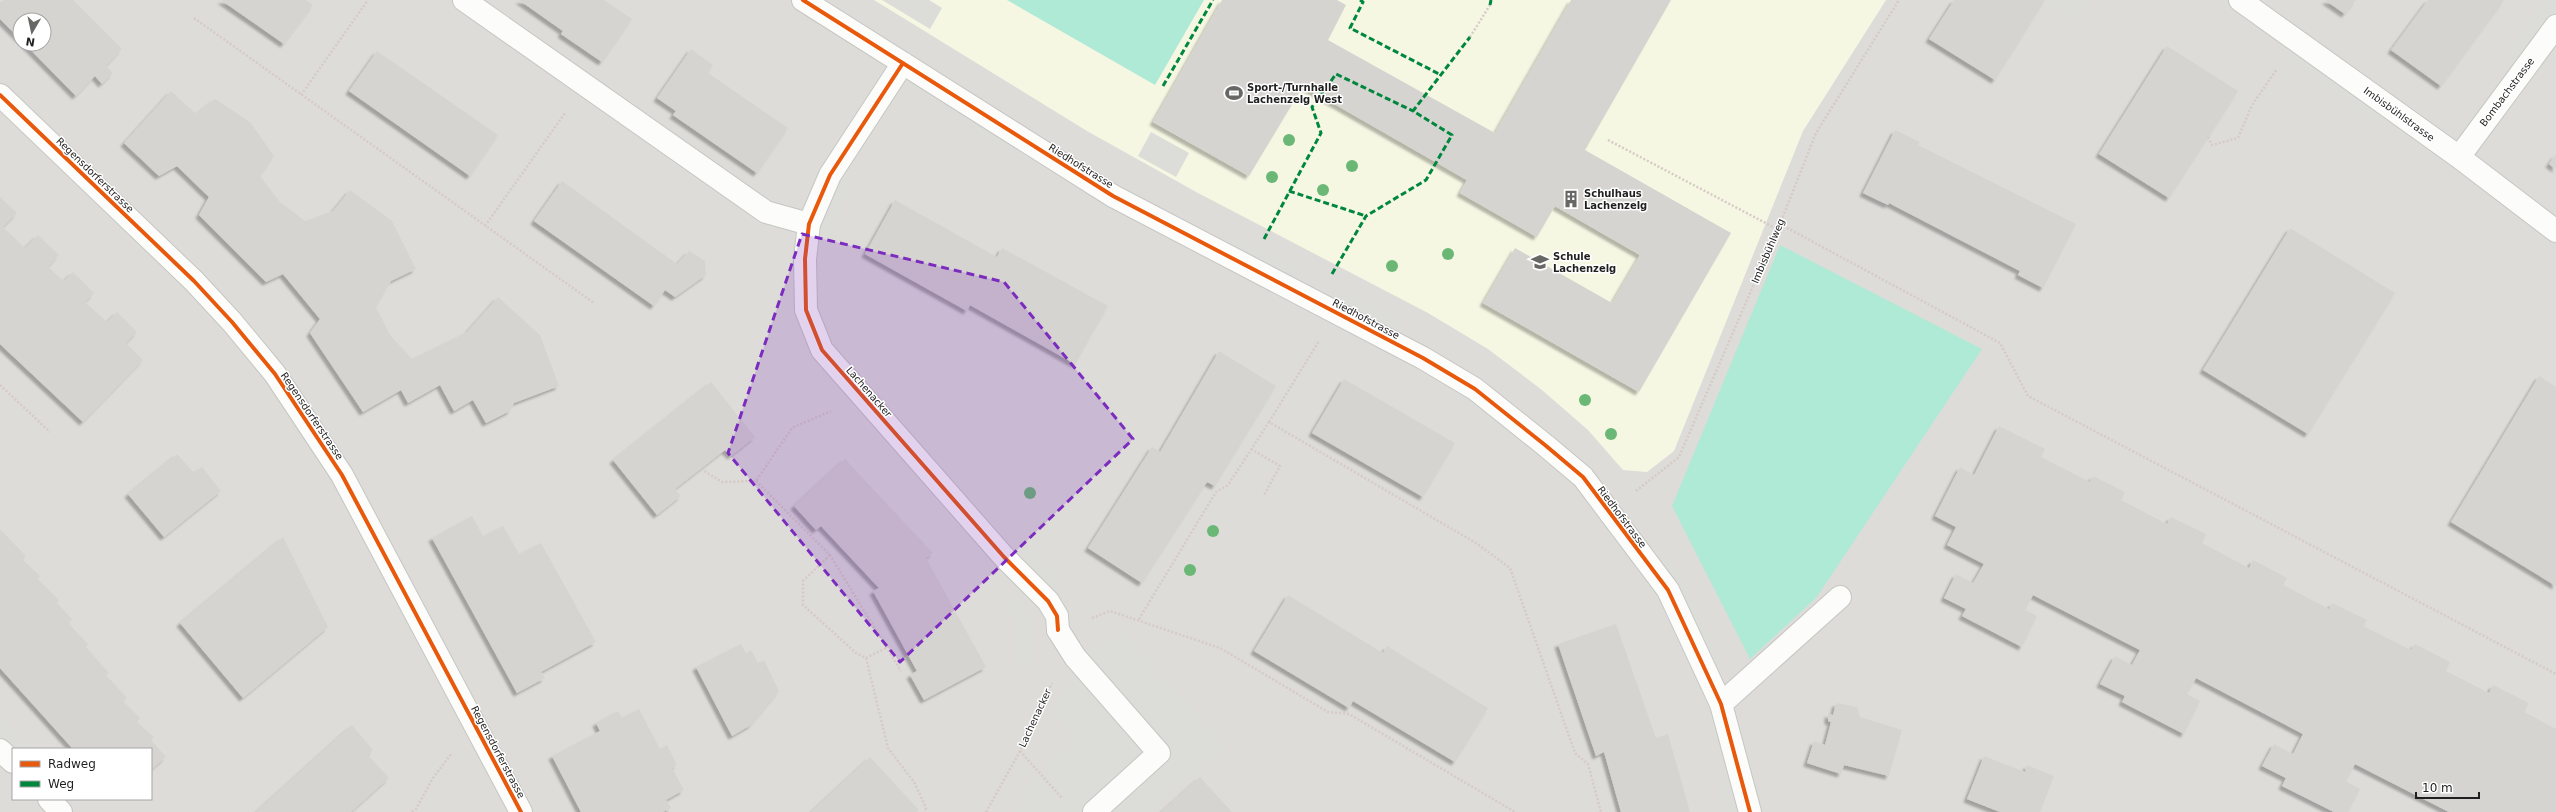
<svg xmlns="http://www.w3.org/2000/svg" width="2556" height="812" viewBox="0 0 2556 812" font-family="'DejaVu Sans',sans-serif">
  <defs>
    <filter id="shadow"><feDropShadow dx="-3.5" dy="3.5" stdDeviation="1" flood-color="#0004"/></filter>
  </defs>
  <rect width="100%" height="100%" fill="#eeede7"/>
  <path fill="#dddcd9" fill-rule="evenodd" d="M0 0H2556V812H0ZM20 20H44V44H20ZM13 749H151V799H13Z"/>
  <path fill="#f6f7e3" d="M874 0H1886L1803 131 1674 451 1647 472 1623 470 1588 430 1542 390 1488 349 1428 313 1198 193 1087 131Z"/>
  <path fill="#aeead6" d="M1007 0H1204L1155 85Z
    M1780 245 1982 349 1816 598 1750 659 1672 506Z"/>
  <path fill="#dcdcd9" d="M882 0H929L942 8 930 29Z
    M2054 0H2091L2080 18 2049 9Z
    M2545 0H2556V12L2521 58 2509 48Z
    M2292 48 2384 113 2376 124 2285 58Z
    M940 93 1044 158 1036 169 943 110Z
    M1151 132 1189 153 1176 177 1138 156Z
    M839 175 850 182 837 216 827 265 834 309 863 369 914 428 1018 538 1064 576 1056 587 1030 568 984 524 832 347 815 294V254L823 217Z
    M1238 235 1294 265 1288 276 1232 247Z
    M1335 288 1400 321 1395 332 1330 298Z
    M1462 386 1524 432 1517 441 1455 395Z
    M1669 555 1725 671 1712 677 1656 561Z
    M1021 592 1033 628V671L1017 665V633L1008 597Z
    M1123 631 1225 747 1151 812H1016L1029 782 1078 739 1051 708 1073 684V675L1096 638 1099 646H1106Z
    M0 718 30 749H13L0 736Z
    M1730 776 1740 812H1727L1718 779Z"/>
  <path fill="#d6d4d0" filter="url(#shadow)" d="M4 0H73L122 49 106 66 113 73 102 84 95 76 76 96 25 44H44V20H20V39L0 19V4Z
    M221 0H306L313 5 284 44Z
    M519 0H604L632 19 602 62 561 34 563 31Z
    M1222 0H1337L1346 5 1328 40 1495 133 1571 0H1671L1585 150 1731 233 1639 392 1483 303 1515 248 1612 303 1640 255 1555 206 1537 237 1460 193 1467 180 1303 86 1249 176 1153 122Z
    M1954 0H2045L1995 80 1929 39Z
    M2325 0H2356L2345 14Z
    M2428 0H2504L2441 86 2391 50Z
    M2167 46 2238 91 2169 198 2099 154Z
    M691 49 713 65 708 73 788 128 757 173 673 115 676 111 657 98Z
    M377 51 498 135 470 176 349 91Z
    M171 91 196 114 215 99 250 122 274 156 260 176 280 202 305 221 333 211 350 190 392 221 416 269 391 281 376 307 390 335 412 359 467 332 498 297 540 335 559 386 514 403 510 411 486 423 473 400 454 411 440 385 408 403 401 390 363 412 310 333 320 319 283 274 266 282 199 215 209 197 177 166 159 176 124 143Z
    M1895 130 1920 142 1918 145 2076 224 2043 288 2018 275 2020 271 1889 203 1888 205 1863 193Z
    M2556 154V169L2549 164Z
    M562 181 677 264 689 251 705 261 706 275 675 297 665 290 654 306 534 221Z
    M0 197 17 213 3 227 25 248 38 235 59 255 48 267 64 281 73 272 94 293 85 302 107 322 117 312 137 332 126 343 143 360 83 422 0 344Z
    M895 200 997 257 1002 248 1108 306 1075 364 970 305 967 311 865 254Z
    M2290 228 2395 293 2308 434 2203 370Z
    M1219 351 1276 386 1215 486 1207 482 1142 583 1088 548 1152 447 1160 452Z
    M2539 376 2556 387V586L2451 522Z
    M1344 379 1455 443 1423 497 1312 433Z
    M711 382 755 437 731 456 725 450 675 489 681 496 657 515 613 460Z
    M1999 426 2045 449 2041 457 2090 482 2093 476 2125 492 2121 500 2167 524 2171 517 2206 534 2202 543 2249 568 2253 560 2287 578 2283 585 2329 609 2332 603 2367 620 2363 626 2411 650 2415 644 2450 662 2446 671 2489 693 2493 685 2529 703 2524 712 2556 729V812H2449L2355 764 2346 781 2360 789 2348 812H2334L2282 786 2286 778 2262 766 2274 744 2293 754 2303 734 2196 678 2187 694 2200 701 2184 734 2122 702 2125 696 2100 684 2115 656 2132 665 2140 650 2033 595 2025 610 2037 616 2022 647 1962 616 1966 609 1944 598 1956 574 1973 583 1984 564 1947 545 1956 527 1935 516 1960 467 1974 475Z
    M177 454 194 473 202 467 221 491 164 537 128 494Z
    M845 459 933 553 926 558 986 667 924 700 910 675 917 671 873 591 879 588 821 526 816 530 794 506Z
    M472 516 483 536 503 526 519 554 541 543 596 642 541 672 545 678 517 693 432 538Z
    M0 529 25 555 24 561 40 576 38 579 59 600 57 603 72 619 69 624 88 644 86 647 109 673 106 675 127 698 123 701 140 718 137 722 154 737 151 740 166 757 151 770V749H73L0 668Z
    M283 537 328 627 243 698 180 623Z
    M1288 595 1383 653 1387 646 1488 708 1455 762 1353 701 1349 708 1254 651Z
    M1616 624 1656 738 1668 734 1690 812H1621L1604 752 1596 756 1558 644Z
    M741 644 746 653 751 650 758 663 764 660 779 691 751 725 732 736 696 667Z
    M1836 703 1857 707 1860 717 1902 730 1889 776 1844 765 1841 774 1807 763 1814 741 1825 745 1831 722 1828 721V714L1833 715Z
    M639 709 660 749 667 745 677 765 672 768 684 790 666 800 671 808 663 812H581L552 756 600 731 596 723 618 711 622 718Z
    M352 725 373 750 368 755 389 778 351 812H256Z
    M1984 756 2025 772 2027 765 2054 776 2040 812H2000L1967 799Z
    M870 757 919 810 916 812H811Z
    M1200 777 1232 812H1161Z"/>
  <g fill="none" stroke-linecap="round" stroke-linejoin="round">
    <g stroke="#c6c6c3" stroke-width="24">
      <path id="service" d="M464 0 766 212 809 224
        M1058 630 1075 657 1159 753 1094 812
        M1721 704 1840 597"/>
    </g>
    <g stroke="#c6c6c3" stroke-width="24">
      <path id="minor" d="M803 0 1113 196 1423 358 1475 389 1545 445 1583 477 1668 590 1721 704 1750 812
        M2240 0 2459 157 2556 231
        M903 63 830 175 809 224 805 259 806 310 822 350 1004 557 1048 601 1057 616 1058 630
        M2459 157 2556 26
        M0 750 13 762
        M49 799 61 812"/>
    </g>
    <g stroke="#c6c6c3" stroke-width="24">
      <path id="tertiary" d="M0 95 194 281 232 322 275 374 342 475 521 812"/>
    </g>
    <path stroke="#d7cac6" stroke-width="2.5" stroke-dasharray="2 2" stroke-linecap="butt" d="M194 18 594 303
      M1470 37 1490 5
      M301 95 368 0
      M2208 137 2212 145 2238 138 2252 105 2277 69
      M1608 140 1777 229
      M1780 224 2000 343 2028 396 2556 674
      M485 226 565 113
      M0 385 50 432
      M1269 422 1319 341
      M1251 449 1280 466 1264 495
      M701 469 722 482 756 481 792 428 831 411
      M756 481 830 555 901 671
      M1636 491 1679 457 1780 224 1816 133 1899 0
      M830 555 803 581V605L856 653 866 658 888 748 914 782 926 808 925 812
      M1092 618 1110 611 1220 648 1328 712 1349 714 1515 812
      M1139 619 1216 492 1228 485 1269 422 1476 543 1510 568 1575 753 1588 764 1601 812
      M866 658 886 648
      M1020 751 1062 798
      M412 812 416 809 433 778 452 753
      M986 812 1020 751 1052 683"/>
    <use href="#service" stroke="#fcfcfb" stroke-width="22"/>
    <use href="#minor" stroke="#fcfcfb" stroke-width="22"/>
    <use href="#tertiary" stroke="#fcfcfb" stroke-width="22"/>
    <path stroke="#00873e" stroke-width="3" stroke-dasharray="6 3" stroke-linecap="butt" d="M1360 0 1363 2 1350 28 1441 75
      M1490 5 1491 0
      M1163 86 1213 0
      M1289 191 1366 216
      M1264 239 1321 133 1312 107 1336 74 1413 111
      M1332 274 1366 216 1426 180 1452 135 1413 111 1470 37"/>
    <g stroke="#fff" stroke-width="6">
      <path id="cycleway" d="M803 0 1113 196 1423 358 1475 389 1545 445 1583 477 1668 590 1721 704 1750 812
        M903 63 830 175 809 224 805 259 806 310 822 350 1004 557 1048 601 1057 616 1058 630
        M0 95 194 281 232 322 275 374 342 475 521 812"/>
    </g>
    <use href="#cycleway" stroke="#e8590c" stroke-width="4"/>
  </g>
  <g fill="#6bb776">
    <circle cx="1289" cy="140" r="6"/>
    <circle cx="1352" cy="166" r="6"/>
    <circle cx="1272" cy="177" r="6"/>
    <circle cx="1323" cy="190" r="6"/>
    <circle cx="1448" cy="254" r="6"/>
    <circle cx="1392" cy="266" r="6"/>
    <circle cx="1585" cy="400" r="6"/>
    <circle cx="1611" cy="434" r="6"/>
    <circle cx="1030" cy="493" r="6"/>
    <circle cx="1213" cy="531" r="6"/>
    <circle cx="1190" cy="570" r="6"/>
  </g>
  <path fill="#7b2cbf" fill-opacity="0.2" stroke="#7b2cbf" stroke-width="3" stroke-dasharray="8 5" stroke-linejoin="round" d="M802 234 1004 282 1133 439 900 662 728 453Z"/>
  <defs>
    <g id="stadium-bare" transform="scale(1.38)"><path d="M0-5a6.5 5 0 1 0 0 10a6.5 5 0 1 0 0-10ZM-3.5-1.8h7v3.6h-7Z" fill="#676765" stroke="#fff" stroke-width="2.5" paint-order="stroke"/></g>
    <g id="building-bare" transform="scale(1.38)"><path d="M-4-6H4V6H1V3H-1V6H-4ZM-2.5-4.3h1.7v1.8h-1.7ZM.8-4.3h1.7v1.8H.8ZM-2.5-1h1.7V.8h-1.7ZM.8-1h1.7V.8H.8Z" fill="#676765" stroke="#fff" stroke-width="2.5" paint-order="stroke"/></g>
    <g id="school-bare" transform="scale(1.38)"><path d="M0-5L7-2L0 1L-7-2ZM-4 1L0 2.5L4 1V4Q0 6-4 4Z" fill="#676765" stroke="#fff" stroke-width="2.5" paint-order="stroke"/></g>
  </defs>
  <g fill-rule="evenodd">
    <use href="#stadium-bare" x="1234" y="93"/>
    <use href="#building-bare" x="1571" y="199"/>
    <use href="#school-bare" x="1540" y="262"/>
  </g>
  <g text-anchor="middle" dominant-baseline="central" stroke-width="3" stroke-linejoin="round" paint-order="stroke">
    <g font-size="10" font-weight="bold" fill="#1f1f1f" stroke="#fff" text-anchor="start">
      <text x="1247" y="87">Sport-/Turnhalle<tspan x="1247" dy="12">Lachenzelg West</tspan></text>
      <text x="1584" y="193">Schulhaus<tspan x="1584" dy="12">Lachenzelg</tspan></text>
      <text x="1553" y="256">Schule<tspan x="1553" dy="12">Lachenzelg</tspan></text>
    </g>
    <g font-size="10" fill="#1f1f1f" stroke="#fff">
      <text transform="translate(2507 92) rotate(-53)">Bombachstrasse</text>
      <text transform="translate(2399 114) rotate(36)">Imbisbühlstrasse</text>
      <text transform="translate(1081 166) rotate(32)">Riedhofstrasse</text>
      <text transform="translate(95 175) rotate(44)">Regensdorferstrasse</text>
      <text transform="translate(1768 251) rotate(-67)">Imbisbühlweg</text>
      <text transform="translate(1366 319) rotate(28)">Riedhofstrasse</text>
      <text transform="translate(869 392) rotate(49)">Lachenacker</text>
      <text transform="translate(312 416) rotate(56)">Regensdorferstrasse</text>
      <text transform="translate(1622 517) rotate(53)">Riedhofstrasse</text>
      <text transform="translate(1035 718) rotate(-65)">Lachenacker</text>
      <text transform="translate(498 752) rotate(62)">Regensdorferstrasse</text>
    </g>
  </g>
  <rect x="12" y="748" width="140" height="52" fill="#ffffff" stroke="#a5a5a5"/>
  <rect x="20" y="761" width="20" height="6" fill="#e8590c" stroke="#a5a5a5"/>
  <text x="48" y="768" font-size="12" fill="#1f1f1f">Radweg</text>
  <rect x="20" y="781" width="20" height="6" fill="#00873e" stroke="#a5a5a5"/>
  <text x="48" y="788" font-size="12" fill="#1f1f1f">Weg</text>
  <g transform="translate(32 32) rotate(189)"><circle r="19" fill="#ffffff" stroke="#a5a5a5"/>
  <path d="M0-3L7 15L0 10L-7 15Z" fill="#676765"/>
  <text y="-6" font-size="11" font-weight="bold" text-anchor="middle" fill="#1f1f1f">N</text>
  </g>
  <path d="M2416 792v6h63v-6" fill="none" stroke="#1f1f1f" stroke-width="2"/>
  <text x="2422" y="792" font-size="12" fill="#1f1f1f" stroke="#ffffff" stroke-width="3" paint-order="stroke">10 m</text>
</svg>
